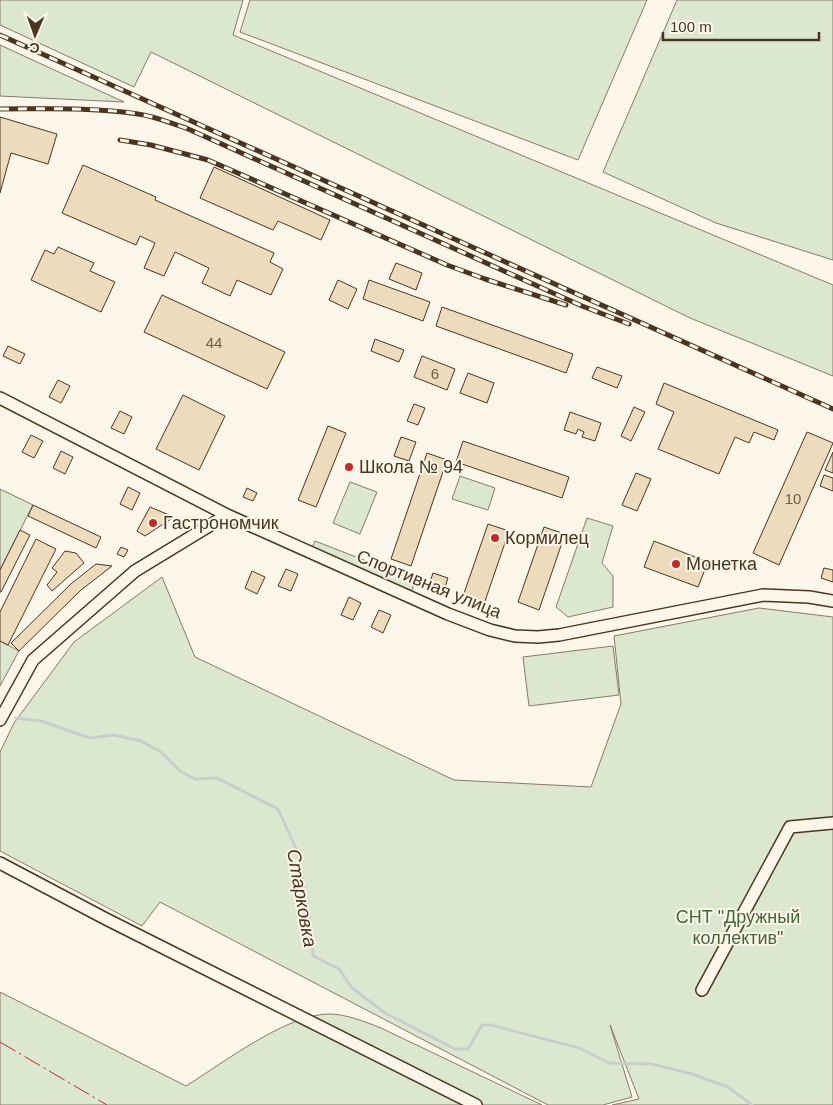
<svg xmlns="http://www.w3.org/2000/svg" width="833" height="1105" viewBox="0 0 833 1105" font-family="Arial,sans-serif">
  <rect width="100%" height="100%" fill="#fbf6e9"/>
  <path fill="#dce7d0" stroke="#887966" d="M0 0H243L233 35 833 285V376L690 318 151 52 134 87 0 25Z
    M250 0H647L578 160 240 32Z
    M677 0H833V260L716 223 603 172Z
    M0 45 124 102 0 96Z
    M460 476 495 488 488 510 452 499Z
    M350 482 377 492 360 534 333 523Z
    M0 489 33 505 0 570Z
    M587 518 613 526 602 563 613 576V607L568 617 556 607Z
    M315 541 415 580 411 594 311 550Z
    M162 577 195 657 454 780 591 787 621 704 614 636 759 608 833 617V1105H612L639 1099 610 1025 632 1097 603 1105H548L160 902 142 926 0 851V752L14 723 74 642Z
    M0 641 19 651 0 686Z
    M613 646 619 695 529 706 523 657Z
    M0 992 186 1086C223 1063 287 1014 329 1014 346 1014 366 1022 381 1028L542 1105H0Z"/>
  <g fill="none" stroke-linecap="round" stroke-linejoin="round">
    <path stroke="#c9cecd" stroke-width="3" d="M16 718 41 721 90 738 114 735 141 741 161 752 180 771 195 779 217 778 278 809 298 853 310 921 313 956 339 969 352 988 385 1013 455 1049H468L482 1025H491L579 1048 609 1063 651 1064 689 1073 728 1087 752 1105"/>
  </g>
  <path fill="#ecdcbc" stroke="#4a3520" d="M0 117 57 134 48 164 11 153 0 193Z
    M83 165 156 197 155 200 274 253 270 262 283 269 271 295 237 280 230 296 202 283 209 268 175 252 164 276 144 268 155 243 140 236 136 245 62 213Z
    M214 167 330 220 321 240 278 221 273 230 200 198Z
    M58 247 94 263 90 271 115 282 101 312 31 280 45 250 54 254Z
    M396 263 422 273 416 290 389 279Z
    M338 280 357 289 348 309 329 300Z
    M369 280 430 302 423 321 363 299Z
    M162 295 285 352 267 389 144 332Z
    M442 307 573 354 566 373 436 326Z
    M375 339 404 350 399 362 371 351Z
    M8 346 25 354 20 364 3 356Z
    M422 356 455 369 447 390 414 377Z
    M597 367 622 376 617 388 592 378Z
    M468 373 494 383 487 403 460 393Z
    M58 380 70 386 61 403 49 397Z
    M664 383 778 430 774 440 754 432 749 443 735 437 719 474 658 449 674 412 656 404Z
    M183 395 225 416 199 470 156 449Z
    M414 404 425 408 418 425 407 421Z
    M634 407 645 412 631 441 621 436Z
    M120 411 132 417 124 434 111 428Z
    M570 412 601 423 595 441 582 437 584 432 578 429 576 434 564 430Z
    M328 426 346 433 316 507 298 500Z
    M807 432 833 443 779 565 753 553Z
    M31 435 43 441 34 458 22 452Z
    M401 437 416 442 409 461 394 456Z
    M463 441 569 477 562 498 456 462Z
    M61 451 73 457 65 474 53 468Z
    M833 452V473L825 470Z
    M427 453 447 460 411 566 391 559Z
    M636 473 651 479 637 511 622 505Z
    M824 475 833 478V491L820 486Z
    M128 487 140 493 132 510 120 504Z
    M247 488 257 493 253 501 243 497Z
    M33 505 101 537 96 548 28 516Z
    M150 507 174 517 145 536 137 531Z
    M488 524 509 531 483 607 462 599Z
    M544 527 565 534 539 610 518 602Z
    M20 530 30 535 1 592H0V570Z
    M36 539 56 549 8 645 0 641V612Z
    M654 541 708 562 698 587 644 567Z
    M121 547 128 550 124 557 117 554Z
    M65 551 76 553 84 563 52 591 47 585 57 572 52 568Z
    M96 564 112 566 81 590 19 651 11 643 72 583Z
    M824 568 833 570V582L821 578Z
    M286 569 298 574 291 591 278 586Z
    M252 571 265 577 257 594 245 588Z
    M433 573 448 578 444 590 429 585Z
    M349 597 361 603 353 620 341 615Z
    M379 610 391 615 383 633 371 627Z"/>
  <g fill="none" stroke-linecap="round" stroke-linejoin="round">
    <g stroke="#4a3520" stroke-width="14">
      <path id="minor" d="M0 398 227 515 448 614 490 630 515 636 538 637 559 635 763 595 809 597 833 601
        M0 720 33 660 135 571 227 515
        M0 863 106 919 476 1105
        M702 990 790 827 833 823"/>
    </g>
    <use href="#minor" stroke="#fbf6e9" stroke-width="11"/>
    <g stroke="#4a3520" stroke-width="5">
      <path id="rail" d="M0 35 833 409
        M0 109C46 109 93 107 138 114 154 116 170 123 186 128L582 306 629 324
        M120 140 151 145 208 160 447 265 485 279 566 305"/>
    </g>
    <use href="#rail" stroke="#fbf6e9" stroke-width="3" stroke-dasharray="9" stroke-linecap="butt"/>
    <path stroke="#c62828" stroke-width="1" stroke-dasharray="18 4 2.5 4" stroke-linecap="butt" d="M0 1042 107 1105"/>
  </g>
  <g fill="#c62828" stroke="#fbf6e9" stroke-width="2">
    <circle cx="349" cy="467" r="5"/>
    <circle cx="153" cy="523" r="5"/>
    <circle cx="495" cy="538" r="5"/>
    <circle cx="676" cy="564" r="5"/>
  </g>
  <g text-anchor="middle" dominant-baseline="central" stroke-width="4" stroke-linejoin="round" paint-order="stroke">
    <g font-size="15" fill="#725f47">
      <text x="214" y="342">44</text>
      <text x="435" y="373">6</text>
      <text x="793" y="498">10</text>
    </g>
    <g font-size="18" fill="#4a3520" stroke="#fbf6e9" text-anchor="start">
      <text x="359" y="467">Школа № 94</text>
      <text x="163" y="523">Гастрономчик</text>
      <text x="505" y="538">Кормилец</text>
      <text x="686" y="564">Монетка</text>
    </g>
    <g font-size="18" fill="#4a3520" stroke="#fbf6e9">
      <text transform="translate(429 584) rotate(22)">Спортивная улица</text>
    </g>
    <g font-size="18" fill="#436837" stroke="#fbf6e9">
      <text x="738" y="917">СНТ "Дружный<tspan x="738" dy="21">коллектив"</tspan></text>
    </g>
    <g font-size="19" font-style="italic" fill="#4a3520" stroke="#fbf6e9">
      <text transform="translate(302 898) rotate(80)">Старковка</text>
    </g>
  </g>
  <g transform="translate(35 35) rotate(182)" stroke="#fbf6e9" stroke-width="4" paint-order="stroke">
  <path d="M0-4L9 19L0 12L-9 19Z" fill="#4a3520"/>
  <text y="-8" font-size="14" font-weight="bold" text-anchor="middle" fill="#4a3520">С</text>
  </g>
  <path d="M663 32v8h156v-8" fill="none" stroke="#4a3520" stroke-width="2.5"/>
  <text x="670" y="32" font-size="15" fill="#4a3520" stroke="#fbf6e9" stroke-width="4" paint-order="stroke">100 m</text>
</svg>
